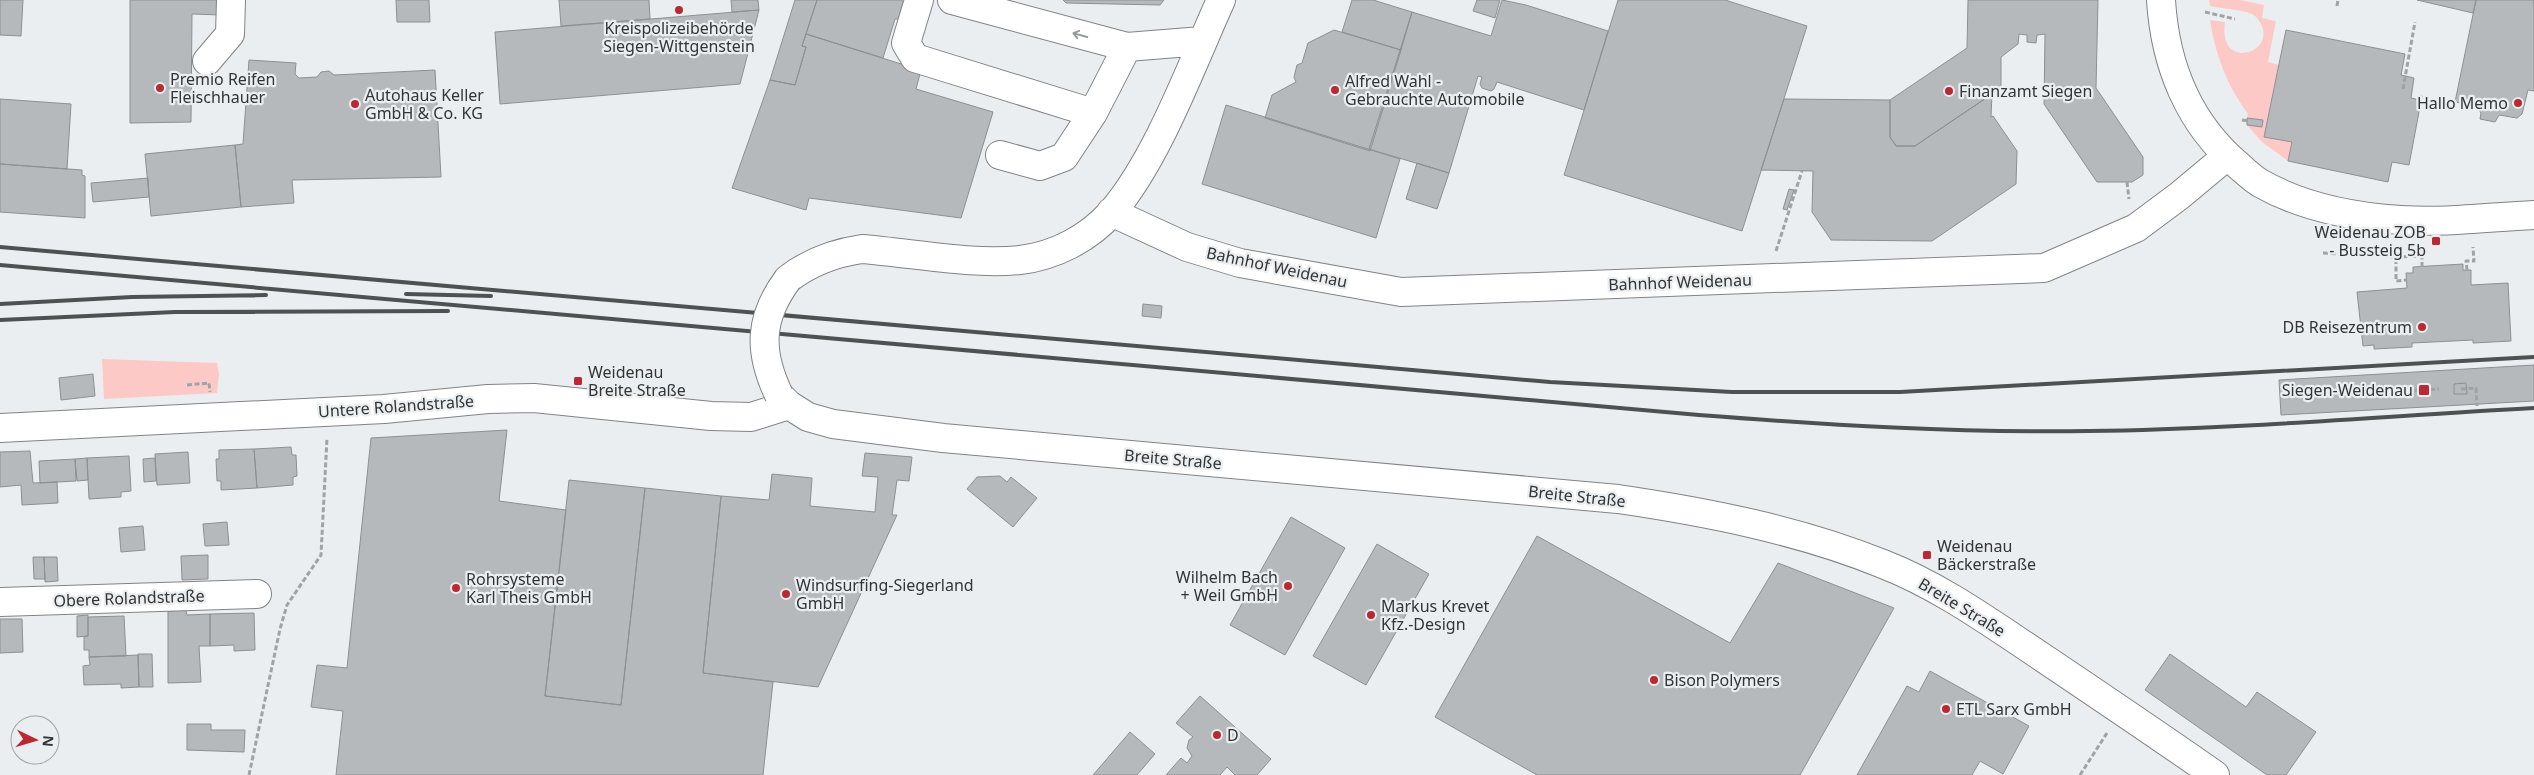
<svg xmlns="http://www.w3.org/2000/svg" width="2534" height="775" viewBox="0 0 2534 775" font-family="'Noto Sans',sans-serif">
  <rect width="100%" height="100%" fill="#ebeef1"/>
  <path fill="#fdc9c6" d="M2209 0H2240L2264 5 2262 18 2276 21 2268 62 2279 65 2264 137 2292 142 2288 161 2262 142 2247 125 2262 127 2263 121 2247 118 2248 114C2227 86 2215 54 2210 20L2225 22C2218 70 2273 55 2262 26 2260 21 2256 16 2252 14 2239 9 2223 9 2210 6Z
    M102 359 217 363 219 374 217 393 104 399Z"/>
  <path fill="#b6b9bc" stroke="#8d9093" d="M0 0H23L21 36 0 35Z
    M130 0H221V15L192 14 191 122 130 123Z
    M396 0H429L430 22H397Z
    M559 0H649L650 19 561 26Z
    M731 0H758L759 10 732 12Z
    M795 0H817L802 46 806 47 795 85 770 80Z
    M817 0H901L906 3 903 19H895L883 58 806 34Z
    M1063 0H1164L1160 5 1066 3Z
    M1352 0H1373L1412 12 1401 50 1342 32Z
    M1477 0H1500L1495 18 1473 11Z
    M1502 0 1526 5 1608 31 1584 110 1497 82 1494 89 1491 91 1482 88 1480 84 1482 77 1478 76 1449 173 1369 149 1412 12 1491 36Z
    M1618 0H1725L1807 26 1742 231 1564 175Z
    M1968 0H2098L2096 88 2143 157V175L2132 182H2097L2044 104 2045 34 2037 35 2036 43 2027 42V35L2019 34 2018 44 2001 57V88L1915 146H1896L1890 137V100L1967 48Z
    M2417 0H2476L2473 13Z
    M2476 0H2534V91L2528 90 2522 114 2517 118 2499 115 2495 122 2480 119 2481 113 2476 106 2455 102Z
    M759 10 740 84 500 104 495 32Z
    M1334 30 1401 50 1370 151 1265 118 1272 95 1296 82 1294 77 1297 65 1302 63 1308 43Z
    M2286 30 2405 54 2401 75 2414 78 2411 98 2420 100 2421 95 2422 96 2409 165 2392 162 2388 182 2288 161 2292 142 2264 137Z
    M806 34 917 69 920 74 916 89 993 112 961 218 809 198 806 210 732 188 770 80 795 85 806 47 802 46Z
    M249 60 296 63 295 74 299 78 317 77 321 72 329 71 334 75 435 70 441 177 292 180 294 203 241 207 235 145 243 144Z
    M1992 94 1991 117 1993 116 2017 151 2016 184 1932 241 1831 240 1812 212 1813 171 1761 170 1784 99 1890 100V137L1896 146H1915Z
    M0 99 71 104 67 169 0 164Z
    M1226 105 1400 159 1376 238 1202 184Z
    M2247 118 2263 120 2262 127 2247 125Z
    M235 145 241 207 151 216 145 154Z
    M1417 163 1449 173 1437 209 1406 199Z
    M0 164 82 170V175L85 176V218L0 212Z
    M148 178 149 197 93 202 91 183Z
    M1789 189 1794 190 1787 210 1783 209Z
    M2463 264V270H2471V285L2508 283 2511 341 2473 343V340L2412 343V347L2374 349V345L2363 346 2357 292 2407 288 2406 273H2413V267Z
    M1143 304 1162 306 1161 318 1142 316Z
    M2534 365V401L2281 415 2279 380Z
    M93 374 95 396 61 400 59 378Z
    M2466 383 2467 394H2454V384Z
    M507 430 499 501 566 510 545 696 621 705 645 488 721 496 703 673 773 682 763 775H336L343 711 311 707 317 665 347 668 371 438Z
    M291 447 292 455H296L297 476 293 477V485L257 488 254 449Z
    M254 449 257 488 221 490V481H217L216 459H219V450Z
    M30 451 33 483 57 482 58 503 22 505 21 485 0 487V452Z
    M188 452 190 483 157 485 155 454Z
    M865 453 912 457 909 481 897 480 892 515H897L818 687 703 673 721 496 769 500 772 474 812 478 810 506 875 512 878 477 862 476Z
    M129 456 131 491 121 492V497L89 499 87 458Z
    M87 458 88 480 77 481 75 459Z
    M155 458 156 481 144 482 143 459Z
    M75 459 76 481 40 483 39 461Z
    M1000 476 1007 482 1011 477 1037 498 1013 527 967 489 977 477Z
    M569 480 645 488 621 705 545 696Z
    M1291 517 1345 548 1285 655 1230 625Z
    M227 522 229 545 205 546 203 524Z
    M143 526 145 550 121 552 119 528Z
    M1537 536 1730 643 1778 563 1894 608 1800 775H1537L1435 717Z
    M1377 544 1429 574 1366 685 1313 656Z
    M208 555V579L182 580 181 556Z
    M33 557H44L45 579H34Z
    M44 557H57L58 581 45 582Z
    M186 610 187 615 210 614V646H199L201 682 168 683V611Z
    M254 613 255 650 234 651V645L210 646V614Z
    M88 615V636L77 637V616Z
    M124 616 126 656 89 657V650H84V637L88 636V617Z
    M0 619H22L23 652 0 653Z
    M138 654H152L153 687H139Z
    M2170 654 2246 707 2257 692 2316 732 2286 775H2267L2145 690Z
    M138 655 139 687 121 688V684L84 685 83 666 90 665 89 657Z
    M1930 671 2029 726 2003 774 1980 761 1972 775H1857L1907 686 1919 692Z
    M1200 696 1271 759 1257 775H1235L1227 767 1220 775H1166L1181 758 1187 763 1192 756 1187 748 1189 740 1193 737 1176 723Z
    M187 724H211V730H245L244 752 187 750Z
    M1130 732 1155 754 1137 775H1093Z"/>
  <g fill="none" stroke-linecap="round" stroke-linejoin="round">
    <g stroke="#808386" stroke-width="30">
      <path id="minor" d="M919 0 906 43 915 58 1093 113 1127 47
        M952 0 1127 47 1202 41
        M2161 0C2165 65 2189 124 2239 166 2246 172 2252 178 2260 183 2302 207 2354 217 2401 220 2445 223 2490 217 2534 215
        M207 61 230 34 231 0
        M1000 155 1040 166 1064 157 1093 113
        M1111 212 1187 247 1240 263 1401 292 2044 268 2136 228 2179 196 2227 156
        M788 279C810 262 834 253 862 249 912 253 971 265 1020 260 1055 256 1089 238 1112 212 1158 158 1191 66 1221 0
        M779 395 789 405 808 417 833 424 943 438 1618 499C1707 512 1799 530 1883 564 1937 585 1985 619 2033 651 2094 692 2155 733 2215 775
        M0 428 384 409 488 399 534 398 711 416 751 417 789 405
        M0 602 257 594"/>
    </g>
    <path stroke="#a0a3a5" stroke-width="3" stroke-dasharray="5 2.5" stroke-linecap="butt" d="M2337 6 2338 0
      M2205 12 2235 19
      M2403 89 2415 22
      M2242 120 2248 121
      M2127 182 2129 199
      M1776 251 1802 171
      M2323 253 2396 257V281L2407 280
      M2396 257 2422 256
      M2422 267V248
      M2467 270 2466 261H2474L2473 247
      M187 385 209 383 210 392
      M2461 389 2476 388 2477 406
      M2400 391 2439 389
      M249 775 280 629 287 605 321 555 327 438
      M2080 775 2107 733"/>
    <use href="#minor" stroke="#fff" stroke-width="28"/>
    <path stroke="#4e5152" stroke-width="4" d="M0 247 1550 382 1732 392H1900L2534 357
      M0 265 1699 415C1829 425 1958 433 2089 431 2238 429 2386 416 2534 408
      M406 294 491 296
      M0 304 132 297 266 295
      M0 320 175 312 448 311"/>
    <g stroke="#808386" stroke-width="30" stroke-linecap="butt">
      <path id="minor-bridge" d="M779 395C758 351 759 318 788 279"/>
    </g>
    <use href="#minor-bridge" stroke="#fff" stroke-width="28"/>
  </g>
  <defs><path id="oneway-shaft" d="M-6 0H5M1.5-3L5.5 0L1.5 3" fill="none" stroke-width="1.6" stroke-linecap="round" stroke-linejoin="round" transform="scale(1.25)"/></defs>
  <use stroke="#989a9a" href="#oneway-shaft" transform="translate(1080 35) rotate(-165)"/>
  <g fill="#ba2933" stroke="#ebeef1" stroke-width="2">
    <circle cx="679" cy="10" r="5"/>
    <circle cx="160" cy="88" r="5"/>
    <circle cx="1335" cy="90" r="5"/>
    <circle cx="1949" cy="91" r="5"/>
    <circle cx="2518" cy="103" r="5"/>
    <circle cx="355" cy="104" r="5"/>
    <rect x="2431" y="236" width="10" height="10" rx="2.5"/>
    <circle cx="2422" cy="327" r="5"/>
    <rect x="573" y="376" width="10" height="10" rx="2.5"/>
    <rect x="2418" y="384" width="12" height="12" rx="2.5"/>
    <rect x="1922" y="550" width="10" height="10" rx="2.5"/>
    <circle cx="1288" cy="586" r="5"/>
    <circle cx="456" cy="588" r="5"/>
    <circle cx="786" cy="594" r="5"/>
    <circle cx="1371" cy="615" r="5"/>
    <circle cx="1654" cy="680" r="5"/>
    <circle cx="1946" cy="709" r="5"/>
    <circle cx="1217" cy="735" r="5"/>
  </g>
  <g text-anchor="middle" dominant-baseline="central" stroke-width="4.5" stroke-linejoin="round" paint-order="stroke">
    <g font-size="16" fill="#323435" stroke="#ebeef1" text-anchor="start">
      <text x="679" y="28" text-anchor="middle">Kreispolizeibehörde<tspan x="679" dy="18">Siegen-Wittgenstein</tspan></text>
      <text x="170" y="79">Premio Reifen<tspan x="170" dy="18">Fleischhauer</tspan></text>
      <text x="1345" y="81">Alfred Wahl -<tspan x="1345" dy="18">Gebrauchte Automobile</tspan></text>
      <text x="1959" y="91">Finanzamt Siegen</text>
      <text x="365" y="95">Autohaus Keller<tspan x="365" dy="18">GmbH &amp; Co. KG</tspan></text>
      <text x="2508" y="103" text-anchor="end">Hallo Memo</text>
      <text x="2426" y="232" text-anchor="end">Weidenau ZOB<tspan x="2426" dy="18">- Bussteig 5b</tspan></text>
      <text x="2412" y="327" text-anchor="end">DB Reisezentrum</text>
      <text x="588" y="372">Weidenau<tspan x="588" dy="18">Breite Straße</tspan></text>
      <text x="2413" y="390" text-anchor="end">Siegen-Weidenau</text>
      <text x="1937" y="546">Weidenau<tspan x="1937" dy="18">Bäckerstraße</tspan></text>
      <text x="1278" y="577" text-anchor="end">Wilhelm Bach<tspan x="1278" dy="18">+ Weil GmbH</tspan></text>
      <text x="466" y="579">Rohrsysteme<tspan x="466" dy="18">Karl Theis GmbH</tspan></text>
      <text x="796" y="585">Windsurfing-Siegerland<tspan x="796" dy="18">GmbH</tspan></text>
      <text x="1381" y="606">Markus Krevet<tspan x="1381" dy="18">Kfz.-Design</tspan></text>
      <text x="1664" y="680">Bison Polymers</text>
      <text x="1956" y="709">ETL Sarx GmbH</text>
      <text x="1227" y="735">D</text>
    </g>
    <g font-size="16" fill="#323435" stroke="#ebeef1">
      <text transform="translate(1277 267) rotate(12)">Bahnhof Weidenau</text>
      <text transform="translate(1680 282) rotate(-2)">Bahnhof Weidenau</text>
      <text transform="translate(396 406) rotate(-4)">Untere Rolandstraße</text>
      <text transform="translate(1173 459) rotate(5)">Breite Straße</text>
      <text transform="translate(1577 496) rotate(6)">Breite Straße</text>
      <text transform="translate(129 598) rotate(-2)">Obere Rolandstraße</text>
      <text transform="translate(1962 607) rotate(31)">Breite Straße</text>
    </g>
  </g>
  <g transform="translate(35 740) rotate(95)"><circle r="24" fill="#ebeef1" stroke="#a1a4a6"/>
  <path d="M0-4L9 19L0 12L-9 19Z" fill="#ba2933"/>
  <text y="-8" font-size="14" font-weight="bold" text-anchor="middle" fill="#323435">N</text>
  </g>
</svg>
